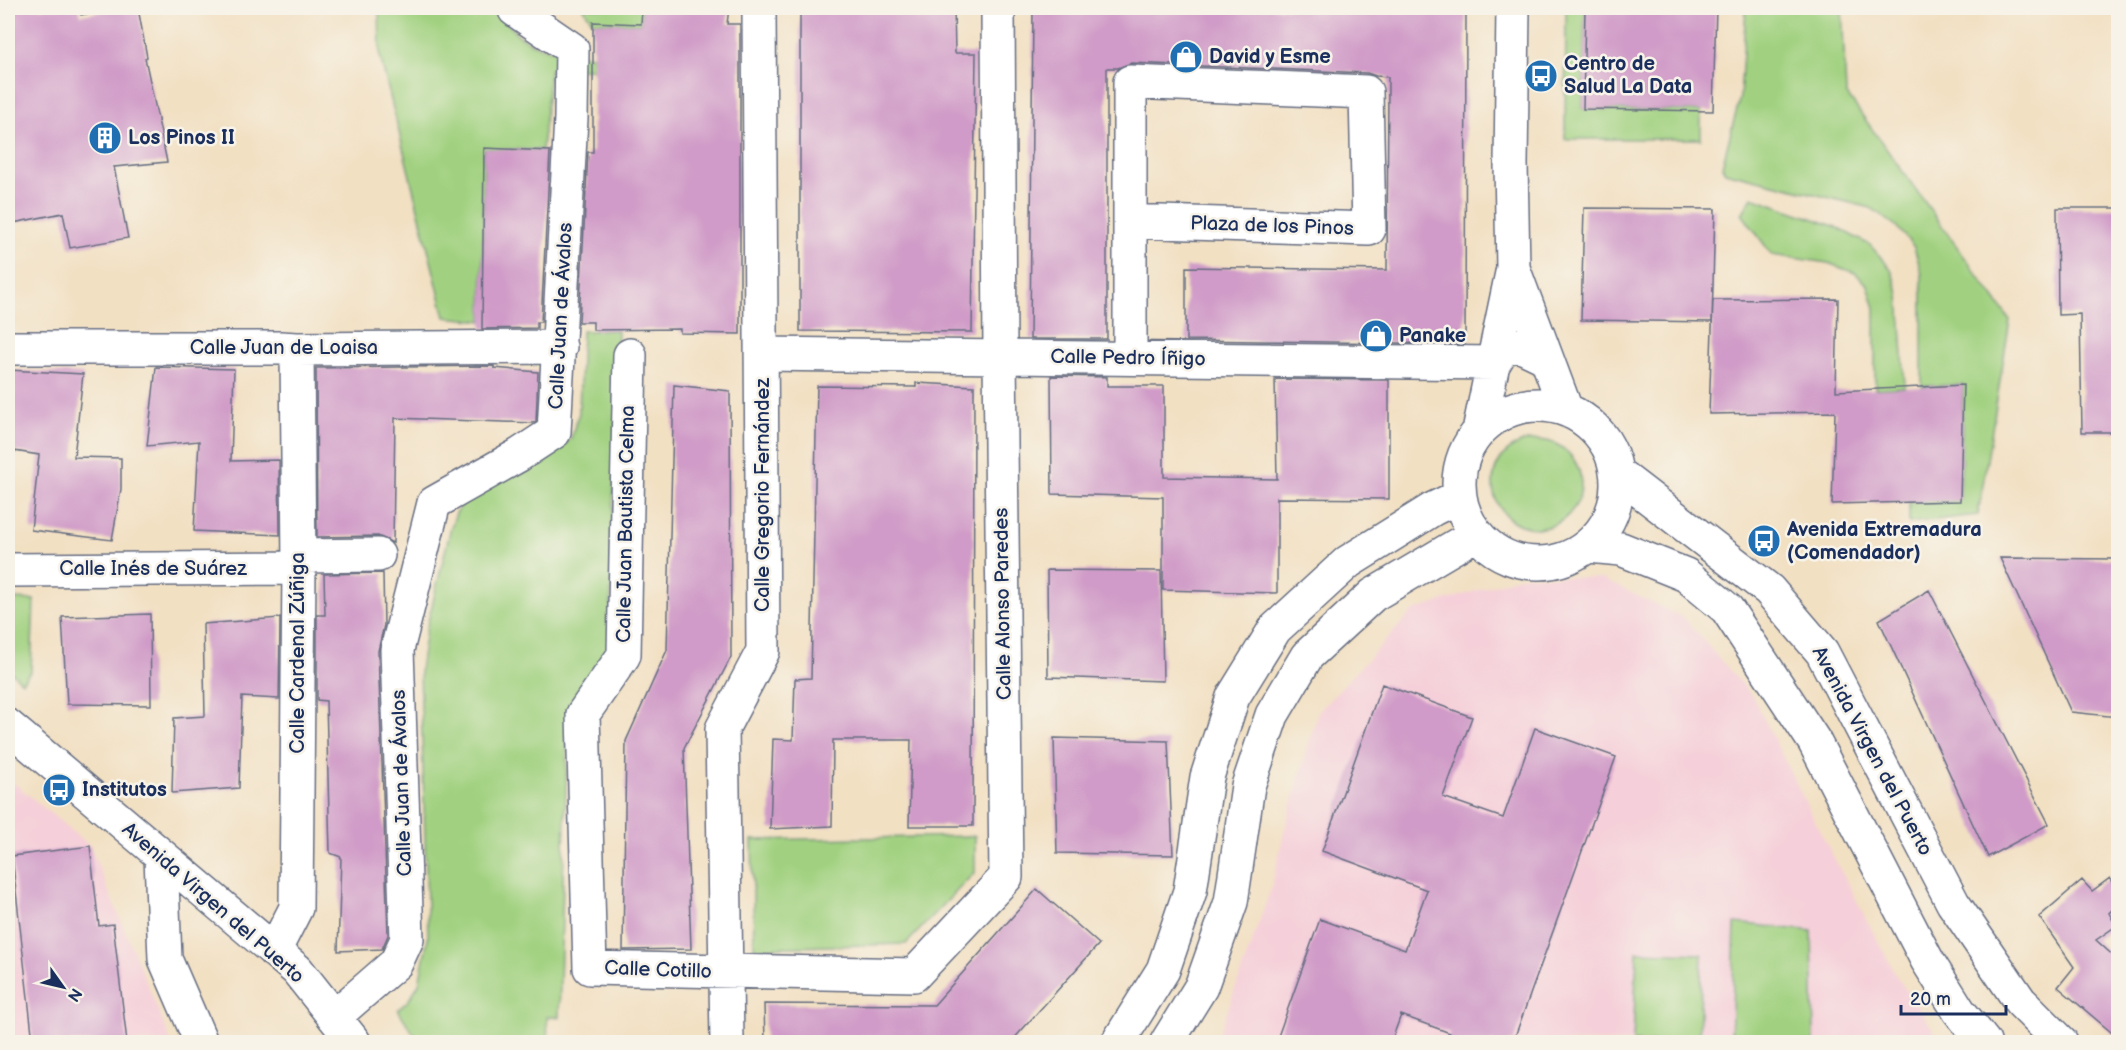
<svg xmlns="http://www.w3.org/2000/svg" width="2126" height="1050" viewBox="0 0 2126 1050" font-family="'Balsamiq Sans',sans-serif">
  <rect width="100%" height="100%" fill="#f7f3e8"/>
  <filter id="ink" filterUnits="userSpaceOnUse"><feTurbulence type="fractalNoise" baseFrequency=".0167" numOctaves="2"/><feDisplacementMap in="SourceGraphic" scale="12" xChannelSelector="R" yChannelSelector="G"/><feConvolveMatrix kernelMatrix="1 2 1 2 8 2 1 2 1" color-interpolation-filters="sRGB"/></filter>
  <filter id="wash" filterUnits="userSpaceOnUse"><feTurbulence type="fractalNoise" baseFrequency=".008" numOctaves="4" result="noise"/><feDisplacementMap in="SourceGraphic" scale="24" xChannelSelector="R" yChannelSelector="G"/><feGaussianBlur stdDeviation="1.35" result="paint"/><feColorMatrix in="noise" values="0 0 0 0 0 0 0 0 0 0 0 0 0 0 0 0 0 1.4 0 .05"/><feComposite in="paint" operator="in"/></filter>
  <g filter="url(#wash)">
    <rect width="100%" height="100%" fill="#f2e0c3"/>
    <path fill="#f5cfd9" d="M1525 575 1602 579 1684 618 1753 697 1822 835 1897 977 1942 1042H1213L1219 1034 1272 886 1284 832 1318 712 1413 611Z
      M8 778 90 846 171 1042H8Z"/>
    <path fill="#a1d180" stroke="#5e806f" stroke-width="1.5" d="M379 8H502C510 48 559 53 593 56V69L550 70 542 150 484 149 482 321 445 317 380 56Z
      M583 8H642L641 24 593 22Z
      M1566 8H1585L1583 109 1701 111V139H1565Z
      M1746 8H1842L1846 93 2010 320 1978 515 1909 523V502L1960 500 1963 385 1922 386V274L1914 247 1896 226 1871 208 1725 172 1722 167 1740 97Z
      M1752 197 1834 226 1870 245 1891 269 1899 294 1905 387 1875 389V308L1868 285 1855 273 1828 263 1772 255 1742 214Z
      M618 330 609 659 568 717 559 1017H547L548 1042H419L398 1010 408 1001 419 984 428 938 420 670 426 630 451 527 456 513 465 500 481 489 560 450 571 438 579 413 582 331Z
      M1493 484a44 44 0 1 1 88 0a44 44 0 1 1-88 0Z
      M8 599 34 600 31 671 22 682 8 669Z
      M975 836V872L906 944 754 948 752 840Z
      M1735 923 1812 931 1814 1042H1731Z
      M1637 952 1702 954 1699 1042H1633Z"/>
    <g id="blocks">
      <path fill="#d09bc8" d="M8 8H79L81 15 121 8H138L147 57 145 58 167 162 114 167 128 238 70 248 63 213 8 224Z
        M642 8H729L727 24H740V334L680 333V329L593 330V322H579L588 152H593V22L641 24Z
        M800 8H954L955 53H976L972 332 800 331Z
        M1033 8H1466L1465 344 1186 340V267L1387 270 1388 77 1376 76 1367 73 1131 63 1118 68H1107V339H1030Z
        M1585 8H1716L1713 111 1583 109Z
        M484 148 550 151 541 322H537V328L482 329Z
        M1584 208 1715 209 1712 322 1581 320Z
        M2057 208H2118V432H2082L2080 314 2058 315Z
        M1838 299 1836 391 1963 385 1960 501 1832 504 1835 412 1709 414 1713 300Z
        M494 366V368L538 372 536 422 533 423 395 418 393 543 378 536 317 537 316 368Z
        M156 367 234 369 231 461 279 460 280 535 194 531 199 441 147 446Z
        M8 370 83 374 74 457 121 458V489L112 540 31 530 39 455 8 450Z
        M1051 376 1107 377V386H1164V477L1277 479 1275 379 1389 380V499L1277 498V593L1163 590V497L1052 494Z
        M916 383 974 386 973 826H909L911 740H833L832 826 770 829 773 739 793 740 795 679 811 678 817 386 916 387Z
        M674 385 730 391 731 657 684 748 691 949 623 950 626 741 667 650Z
        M2000 558 2118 559V717L2071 712Z
        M1047 570 1161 571 1163 681 1048 677Z
        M383 573 384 625 378 651 388 935 382 949 338 951 341 857 330 853 326 701 317 700V615H325L324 574Z
        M1929 590 2049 824 1988 857 1879 620Z
        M150 614 151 705 67 704 62 617Z
        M280 618 279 699 242 697 239 788 172 793 174 718 205 716 203 624Z
        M1382 684 1472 717 1443 797 1503 818 1535 728 1616 757 1513 1042H1447L1450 1033 1401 1015 1391 1042H1276L1320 919 1405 950 1427 890 1322 851Z
        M1054 738 1168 741 1173 855 1057 853Z
        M90 846 99 926 113 924 127 1042H33L12 856Z
        M2110 878 2118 897V904L2109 913 2116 926 2096 940 2118 960V1038L2058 987 2074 967 2039 917 2082 880 2092 891Z
        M1037 889 1099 944 1011 1042H765L764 1004 934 1005Z"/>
    </g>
  </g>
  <g filter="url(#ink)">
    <use href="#blocks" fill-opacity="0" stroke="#666d81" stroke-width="1.5"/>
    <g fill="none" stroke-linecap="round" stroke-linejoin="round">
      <g stroke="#666d81" stroke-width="36">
        <path id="street" d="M1513 268 1566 410
          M8 348H280L297 349 560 347
          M762 354 1494 363 1503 348 1519 345 1546 358
          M630 355 624 655 583 714 590 968 914 975 1006 877 1000 356 998 8
          M1130 358V82L1366 92 1369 229 1131 221
          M1459 484a79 79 0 1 1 158 0a79 79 0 1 1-158 0Z
          M1479 431 1513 268 1511 164 1513 8
          M1617 473 1769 590 1822 652 1953 903 2020 1001 2061 1042
          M1589 546 1621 549 1686 575 1727 609 1814 741 1927 960 1959 1011 1984 1042
          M299 556 378 555
          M8 570 299 568
          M8 726 297 970 354 1042
          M161 857 165 959 201 1042
          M274 951 296 908 299 568 297 349
          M334 1017 396 963 407 939 397 650 434 503 519 455 554 432 571 118 572 49 515 10V8
          M727 1042 722 729 763 651 759 8
          M1118 1042 1163 970 1190 891 1207 777 1233 697 1275 629 1348 562 1433 509 1460 496
          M1167 1042 1201 987 1231 902 1248 786 1272 715 1307 656 1373 595 1476 534"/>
      </g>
      <use href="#street" stroke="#fff" stroke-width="33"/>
    </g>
  </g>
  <defs>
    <g id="shop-disc" transform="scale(1.725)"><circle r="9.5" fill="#1f6fb2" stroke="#f7f3e8"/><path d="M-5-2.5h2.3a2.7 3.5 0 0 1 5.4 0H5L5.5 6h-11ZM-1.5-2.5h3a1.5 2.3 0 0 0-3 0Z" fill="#fff"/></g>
    <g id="bus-disc" transform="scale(1.725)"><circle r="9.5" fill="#1f6fb2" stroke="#f7f3e8"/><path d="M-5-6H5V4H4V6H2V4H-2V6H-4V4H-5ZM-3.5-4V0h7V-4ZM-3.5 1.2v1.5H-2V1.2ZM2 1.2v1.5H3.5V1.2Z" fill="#fff"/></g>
    <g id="building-disc" transform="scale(1.725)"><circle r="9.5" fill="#1f6fb2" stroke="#f7f3e8"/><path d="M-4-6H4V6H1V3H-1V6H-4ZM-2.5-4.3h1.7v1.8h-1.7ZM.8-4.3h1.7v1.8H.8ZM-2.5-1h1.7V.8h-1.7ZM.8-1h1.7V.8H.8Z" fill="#fff"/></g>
  </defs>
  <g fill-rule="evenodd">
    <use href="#shop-disc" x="1186" y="57"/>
    <use href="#bus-disc" x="1541" y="76"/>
    <use href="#building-disc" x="105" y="138"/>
    <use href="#shop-disc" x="1376" y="336"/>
    <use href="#bus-disc" x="1764" y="541"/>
    <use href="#bus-disc" x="59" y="790"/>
  </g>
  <g text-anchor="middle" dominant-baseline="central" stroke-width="5" stroke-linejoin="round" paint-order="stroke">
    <g font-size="20" font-weight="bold" fill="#1b2f5e" stroke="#f7f3e8" text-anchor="start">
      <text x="1209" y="57">David y Esme</text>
      <text x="1564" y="64">Centro de<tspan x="1564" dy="23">Salud La Data</tspan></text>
      <text x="128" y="138">Los Pinos II</text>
      <text x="1399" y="336">Panake</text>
      <text x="1787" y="530">Avenida Extremadura<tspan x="1787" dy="23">(Comendador)</tspan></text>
      <text x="82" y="790">Institutos</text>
    </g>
    <g font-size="20" fill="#1b2f5e" stroke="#f7f3e8">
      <text transform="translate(1272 226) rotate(2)">Plaza de los Pinos</text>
      <text transform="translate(561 316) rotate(-87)">Calle Juan de Ávalos</text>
      <text x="284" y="348">Calle Juan de Loaisa</text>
      <text transform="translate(1128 358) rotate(1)">Calle Pedro Íñigo</text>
      <text transform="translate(763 495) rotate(-90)">Calle Gregorio Fernández</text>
      <text transform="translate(626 524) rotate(-89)">Calle Juan Bautista Celma</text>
      <text x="153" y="569">Calle Inés de Suárez</text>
      <text transform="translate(1003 604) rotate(-91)">Calle Alonso Paredes</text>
      <text transform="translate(298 653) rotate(-90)">Calle Cardenal Zúñiga</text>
      <text transform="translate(1872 751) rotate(62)">Avenida Virgen del Puerto</text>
      <text transform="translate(402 783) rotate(-92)">Calle Juan de Ávalos</text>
      <text transform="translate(213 903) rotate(41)">Avenida Virgen del Puerto</text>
      <text transform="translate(658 970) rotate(2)">Calle Cotillo</text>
    </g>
  </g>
  <rect width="2126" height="1050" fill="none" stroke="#f7f3e8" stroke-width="30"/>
  <g transform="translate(63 987) rotate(124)" stroke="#f7f3e8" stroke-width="4.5" paint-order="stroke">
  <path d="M0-4.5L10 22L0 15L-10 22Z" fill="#1b2f5e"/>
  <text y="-9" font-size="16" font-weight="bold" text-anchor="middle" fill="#1b2f5e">N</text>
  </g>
  <path d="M1901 1005v9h105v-9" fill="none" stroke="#1b2f5e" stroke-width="3"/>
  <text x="1910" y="1005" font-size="18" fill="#1b2f5e" stroke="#f7f3e8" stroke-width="4.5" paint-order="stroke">20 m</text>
</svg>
